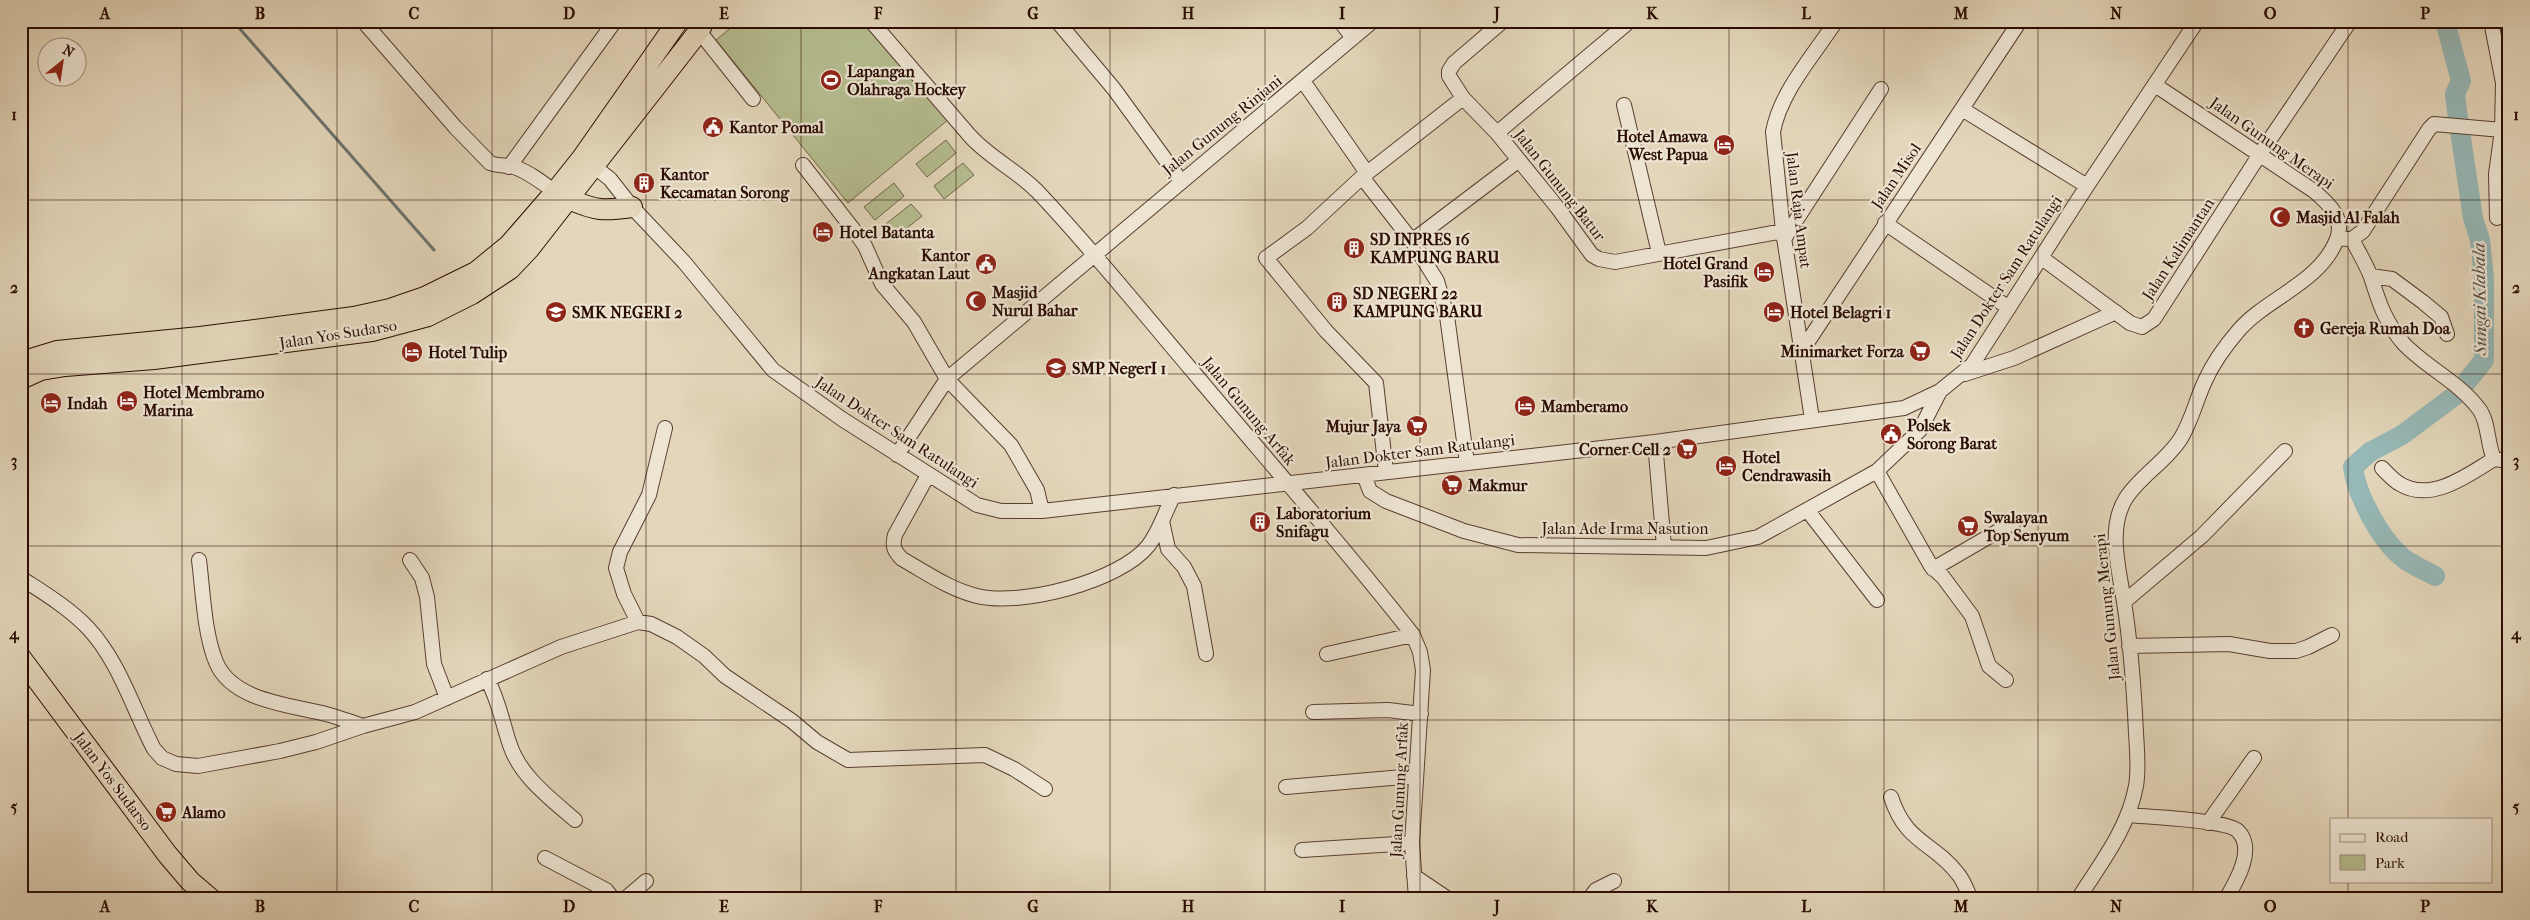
<svg xmlns="http://www.w3.org/2000/svg" width="2530" height="920" viewBox="0 0 2530 920" font-family="'IM FELL French Canon',serif">
  <rect width="100%" height="100%" fill="#e3d6ba"/>
  <filter id="stains"><feTurbulence type="fractalNoise" baseFrequency=".004" numOctaves="4"/><feColorMatrix values="0 0 0 0 .2 0 0 0 0 .09 0 0 0 0 .02 0 0 0 .5 -.17"/></filter>
  <radialGradient id="worn" r=".72"><stop offset=".6" stop-color="#630" stop-opacity="0"/><stop offset="1" stop-color="#630" stop-opacity=".3"/></radialGradient>
  <path fill="#b5bd8f" stroke="#706448" d="M739 21H864L949 119 848 203 716 40Z
    M946 140 956 153 927 177 916 164Z
    M963 163 974 175 944 199 934 186Z
    M894 183 904 196 875 220 864 207Z
    M911 204 922 216 892 240 882 227Z"/>
  <g fill="none" stroke-linecap="round" stroke-linejoin="round">
    <path stroke="#6b736e" stroke-width="3" d="M233 21 434 250"/>
    <path stroke="#96b8b6" stroke-width="20" d="M2435 576C2425 570 2411 565 2402 557 2380 539 2356 494 2353 467L2370 452 2402 435 2457 394 2484 360V278L2480 240 2473 218 2457 111 2455 94 2461 81 2445 21"/>
    <g stroke="#583e30" stroke-width="16">
      <path id="minor" d="M363 21 455 127 490 163C498 166 506 165 514 167 529 172 543 183 555 192
        M871 21 970 136C990 158 1016 170 1037 191 1092 249 1143 313 1195 374 1268 461 1343 546 1413 635L1420 652 1423 670 1412 843 1416 899
        M1057 21 1114 89 1181 181
        M1340 21 1353 38
        M1503 21 1454 63 1449 71V76L1463 98 1497 133 1557 207 1592 255 1599 259 1615 262 1783 231
        M2491 21 2503 83 2502 130
        M699 31 753 99
        M1303 81 1367 173
        M1624 105 1659 253
        M1962 109 2087 186
        M1497 133 1630 21
        M587 161 610 179 632 207 684 262 773 370 842 419 977 505 1001 511H1042L1655 442 1904 408 1940 391 1972 365 2087 186 2197 21
        M803 165 853 229 865 246 882 284 914 322 947 379 1011 445 1037 490 1042 511
        M509 167 615 21
        M1362 177 1412 241 1437 281 1447 316 1467 463
        M1885 223 2009 308
        M2338 238 2352 239 2363 231 2429 129 2434 124 2502 130 2496 174 2497 218
        M1784 239 1881 89
        M2352 239C2358 251 2366 264 2371 277 2379 303 2385 322 2404 344 2427 368 2459 382 2479 409 2489 422 2487 444 2494 459L2509 461
        M1412 241 1519 160
        M2042 258 2130 323 2142 327 2154 319 2260 154 2350 21
        M2371 276 2392 279 2423 302 2441 317 2447 334
        M1801 352 2020 21
        M1965 374 2014 358 2116 312
        M1812 419 1783 231 1773 132C1780 92 1814 55 1836 21
        M1655 442 1664 547
        M897 455 947 379 1373 21
        M2382 468C2387 473 2393 480 2400 484 2431 503 2468 475 2494 459
        M1877 471 1931 566 1943 577 1972 616 1989 666 2006 680
        M1386 472 1376 383 1326 331 1266 258 1307 228 1362 177 1463 98
        M928 475 895 535C892 546 894 551 902 559 927 573 949 589 977 596 1021 607 1120 581 1148 546 1160 531 1165 511 1174 495
        M1364 475 1370 491 1386 501 1464 531 1518 545 1706 548 1758 537 1877 471 1920 430 1940 391
        M1808 511 1877 600
        M1162 521 1168 549 1184 567 1194 586 1206 654
        M199 560C203 591 204 633 216 662 232 701 290 705 326 714 338 717 350 722 363 726
        M410 560 422 578 427 597 434 664 447 698
        M1933 569 2014 522
        M21 578C44 593 69 608 88 628 119 661 133 709 154 749L162 758 176 764 198 766 280 751 316 742 363 726 415 712 561 647 638 622 651 624 677 637 704 656 725 676 792 721 817 742 848 760 985 755 1014 769 1045 789
        M2124 602 2202 536 2285 451
        M638 622 624 594 616 568 620 552 649 495 665 428
        M2129 646 2229 644 2270 651H2296L2308 647 2332 635
        M1327 654 1413 635
        M487 679C499 700 502 722 510 745 520 776 551 799 575 820
        M1313 712 1388 710 1421 714
        M1286 787 1415 776
        M1891 797C1906 844 1934 842 1958 874 1964 881 1967 891 1971 899
        M2128 815C2148 817 2227 820 2238 831 2256 849 2236 882 2226 899
        M2208 823 2254 758
        M1302 850 1412 843
        M545 858 606 890 613 899
        M1414 876 1448 899
        M625 899 646 881
        M1589 899 1596 890 1614 881
        M2078 899C2101 863 2128 829 2136 786 2139 769 2137 750 2136 733 2134 690 2131 645 2124 602 2119 569 2107 528 2126 498 2141 475 2167 461 2181 438 2192 420 2196 400 2205 381 2213 363 2226 345 2239 330 2268 297 2320 283 2337 239 2345 218 2328 203 2314 191L2155 85"/>
    </g>
    <g stroke="#2a0c02" stroke-width="22">
      <path id="highway" d="M569 199C596 211 604 211 632 207
        M21 362 57 351 200 337 354 317 390 309 425 297 476 272 509 245 555 192 582 158 678 21
        M21 379 41 370 65 366 154 359 372 331 428 316 472 294 510 269 529 249 699 31 704 21
        M21 658 167 854 190 881 211 899"/>
    </g>
    <use href="#minor" stroke="#ede4d2" stroke-width="14"/>
    <use href="#highway" stroke="#e3d6ba" stroke-width="20"/>
  </g>
  <path fill="none" stroke="#2a0c02" stroke-width="1" stroke-opacity="0.55" d="M182 21V899M337 21V899M492 21V899M646 21V899M801 21V899M956 21V899M1110 21V899M1265 21V899M1420 21V899M1574 21V899M1729 21V899M1884 21V899M2038 21V899M2193 21V899M2348 21V819M21 200H2509M21 374H2509M21 546H2509M21 720H2509M2348 881V899"/>
  <defs>
    <g id="stadium-disc" transform="scale(1.125)"><circle r="9.5" fill="#8f2418" stroke="#ede4d2"/><path d="M0-5a6.5 5 0 1 0 0 10a6.5 5 0 1 0 0-10ZM-3.5-1.8h7v3.6h-7Z" fill="#fff"/></g>
    <g id="civic-disc" transform="scale(1.125)"><circle r="9.5" fill="#8f2418" stroke="#ede4d2"/><path d="M-.6-6.5H3V-4.5H.6V-3L4-1V1h2V6H-6V1h2V-1L-.6-3ZM-1.2 2.5V6h2.4V2.5Z" fill="#fff"/></g>
    <g id="hotel-disc" transform="scale(1.125)"><circle r="9.5" fill="#8f2418" stroke="#ede4d2"/><path d="M-6-4.5h1.5V1H6V5H4.5V3h-9V5H-6ZM-4 0a1.8 1.8 0 1 1 3.6 0ZM.5 0V-2.5h3Q6-2.5 6 0Z" fill="#fff"/></g>
    <g id="building-disc" transform="scale(1.125)"><circle r="9.5" fill="#8f2418" stroke="#ede4d2"/><path d="M-4-6H4V6H1V3H-1V6H-4ZM-2.5-4.3h1.7v1.8h-1.7ZM.8-4.3h1.7v1.8H.8ZM-2.5-1h1.7V.8h-1.7ZM.8-1h1.7V.8H.8Z" fill="#fff"/></g>
    <g id="mosque-disc" transform="scale(1.125)"><circle r="9.5" fill="#8f2418" stroke="#ede4d2"/><path d="M3.5-4.9A6 6 0 1 0 3.5 4.9A5 5 0 1 1 3.5-4.9Z" fill="#fff"/></g>
    <g id="school-disc" transform="scale(1.125)"><circle r="9.5" fill="#8f2418" stroke="#ede4d2"/><path d="M0-5L7-2L0 1L-7-2ZM-4 1L0 2.5L4 1V4Q0 6-4 4Z" fill="#fff"/></g>
    <g id="church-disc" transform="scale(1.125)"><circle r="9.5" fill="#8f2418" stroke="#ede4d2"/><path d="M-1.2-6h2.4v3.5h3.3v2.4h-3.3V6h-2.4V-.1h-3.3v-2.4h3.3Z" fill="#fff"/></g>
    <g id="supermarket-disc" transform="scale(1.125)"><circle r="9.5" fill="#8f2418" stroke="#ede4d2"/><path d="M-6-5.5h2.5l.6 2H6L4.5 2H-2.5L-4.4-4H-6ZM-1.5 3.2a1.3 1.3 0 1 0 .1 0ZM3 3.2a1.3 1.3 0 1 0 .1 0Z" fill="#fff"/></g>
  </defs>
  <g fill-rule="evenodd">
    <use href="#stadium-disc" x="831" y="80"/>
    <use href="#civic-disc" x="713" y="127"/>
    <use href="#hotel-disc" x="1724" y="145"/>
    <use href="#building-disc" x="644" y="183"/>
    <use href="#mosque-disc" x="2280" y="217"/>
    <use href="#hotel-disc" x="823" y="232"/>
    <use href="#building-disc" x="1354" y="248"/>
    <use href="#civic-disc" x="986" y="264"/>
    <use href="#hotel-disc" x="1764" y="272"/>
    <use href="#mosque-disc" x="976" y="301"/>
    <use href="#building-disc" x="1337" y="302"/>
    <use href="#school-disc" x="556" y="312"/>
    <use href="#hotel-disc" x="1774" y="312"/>
    <use href="#church-disc" x="2304" y="328"/>
    <use href="#supermarket-disc" x="1920" y="351"/>
    <use href="#hotel-disc" x="412" y="352"/>
    <use href="#school-disc" x="1056" y="368"/>
    <use href="#hotel-disc" x="127" y="401"/>
    <use href="#hotel-disc" x="51" y="403"/>
    <use href="#hotel-disc" x="1525" y="406"/>
    <use href="#supermarket-disc" x="1417" y="426"/>
    <use href="#civic-disc" x="1891" y="434"/>
    <use href="#supermarket-disc" x="1687" y="449"/>
    <use href="#hotel-disc" x="1726" y="466"/>
    <use href="#supermarket-disc" x="1452" y="485"/>
    <use href="#building-disc" x="1260" y="522"/>
    <use href="#supermarket-disc" x="1968" y="526"/>
    <use href="#supermarket-disc" x="166" y="812"/>
  </g>
  <g text-anchor="middle" dominant-baseline="central" stroke-width="4.5" stroke-linejoin="round" paint-order="stroke">
    <g font-size="16" font-weight="bold" fill="#2a0c02" stroke="#ede4d2" text-anchor="start">
      <text x="847" y="71">Lapangan<tspan x="847" dy="18">Olahraga Hockey</tspan></text>
      <text x="729" y="127">Kantor Pomal</text>
      <text x="1708" y="136" text-anchor="end">Hotel Amawa<tspan x="1708" dy="18">West Papua</tspan></text>
      <text x="660" y="174">Kantor<tspan x="660" dy="18">Kecamatan Sorong</tspan></text>
      <text x="2296" y="217">Masjid Al Falah</text>
      <text x="839" y="232">Hotel Batanta</text>
      <text x="1370" y="239">SD INPRES 16<tspan x="1370" dy="18">KAMPUNG BARU</tspan></text>
      <text x="970" y="255" text-anchor="end">Kantor<tspan x="970" dy="18">Angkatan Laut</tspan></text>
      <text x="1748" y="263" text-anchor="end">Hotel Grand<tspan x="1748" dy="18">Pasifik</tspan></text>
      <text x="992" y="292">Masjid<tspan x="992" dy="18">Nurul Bahar</tspan></text>
      <text x="1353" y="293">SD NEGERI 22<tspan x="1353" dy="18">KAMPUNG BARU</tspan></text>
      <text x="572" y="312">SMK NEGERI 2</text>
      <text x="1790" y="312">Hotel Belagri 1</text>
      <text x="2320" y="328">Gereja Rumah Doa</text>
      <text x="1904" y="351" text-anchor="end">Minimarket Forza</text>
      <text x="428" y="352">Hotel Tulip</text>
      <text x="1072" y="368">SMP NegerI 1</text>
      <text x="143" y="392">Hotel Membramo<tspan x="143" dy="18">Marina</tspan></text>
      <text x="67" y="403">Indah</text>
      <text x="1541" y="406">Mamberamo</text>
      <text x="1907" y="425">Polsek<tspan x="1907" dy="18">Sorong Barat</tspan></text>
      <text x="1401" y="426" text-anchor="end">Mujur Jaya</text>
      <text x="1671" y="449" text-anchor="end">Corner Cell 2</text>
      <text x="1742" y="457">Hotel<tspan x="1742" dy="18">Cendrawasih</tspan></text>
      <text x="1468" y="485">Makmur</text>
      <text x="1276" y="513">Laboratorium<tspan x="1276" dy="18">Snifagu</tspan></text>
      <text x="1984" y="517">Swalayan<tspan x="1984" dy="18">Top Senyum</tspan></text>
      <text x="182" y="812">Alamo</text>
    </g>
    <g font-size="16" fill="#2a0c02" stroke="#ede4d2">
      <text transform="translate(1222 125) rotate(-39)">Jalan Gunung Rinjani</text>
      <text transform="translate(2272 143) rotate(35)">Jalan Gunung Merapi</text>
      <text transform="translate(1896 176) rotate(-56)">Jalan Misol</text>
      <text transform="translate(1560 185) rotate(52)">Jalan Gunung Batur</text>
      <text transform="translate(1799 210) rotate(83)">Jalan Raja Ampat</text>
      <text transform="translate(2178 249) rotate(-57)">Jalan Kalimantan</text>
      <text transform="translate(2006 277) rotate(-57)">Jalan Dokter Sam Ratulangi</text>
      <text transform="translate(338 334) rotate(-9)">Jalan Yos Sudarso</text>
      <text transform="translate(1249 411) rotate(50)">Jalan Gunung Arfak</text>
      <text transform="translate(897 432) rotate(33)">Jalan Dokter Sam Ratulangi</text>
      <text transform="translate(1420 451) rotate(-7)">Jalan Dokter Sam Ratulangi</text>
      <text x="1625" y="528">Jalan Ade Irma Nasution</text>
      <text transform="translate(2107 607) rotate(-96)">Jalan Gunung Merapi</text>
      <text transform="translate(113 781) rotate(53)">Jalan Yos Sudarso</text>
      <text transform="translate(1399 790) rotate(-87)">Jalan Gunung Arfak</text>
    </g>
    <g font-size="18" font-style="italic" fill="#504841" stroke="#ede4d2">
      <text transform="translate(2480 299) rotate(-91)">Sungai Klabala</text>
    </g>
  </g>
  <rect width="2530" height="920" fill="none" stroke="#e3d6ba" stroke-width="55"/>
  <rect x="2330" y="818" width="162" height="65" fill="#ede4d2" stroke="#9f8e7f"/>
  <rect x="2340" y="834" width="25" height="8" fill="#ede4d2" stroke="#9f8e7f"/>
  <text x="2375" y="842" font-size="15" fill="#2a0c02">Road</text>
  <rect x="2340" y="855" width="25" height="15" fill="#b5bd8f" stroke="#9f8e7f"/>
  <text x="2375" y="868" font-size="15" fill="#2a0c02">Park</text>
  <g transform="translate(62 62) rotate(30)"><circle r="24" fill="#ede4d2" stroke="#9f8e7f"/>
  <path d="M0-4L9 19L0 12L-9 19Z" fill="#8f2418"/>
  <text y="-8" font-size="14" font-weight="bold" text-anchor="middle" fill="#2a0c02">N</text>
  </g>
  <rect x="28" y="28" width="2474" height="864" fill="none" stroke="#2a0c02" stroke-width="2"/>
  <g font-size="16" text-anchor="middle" font-weight="bold" fill="#2a0c02">
    <text x="105" y="19">A</text>
    <text x="260" y="19">B</text>
    <text x="414" y="19">C</text>
    <text x="569" y="19">D</text>
    <text x="724" y="19">E</text>
    <text x="878" y="19">F</text>
    <text x="1033" y="19">G</text>
    <text x="1188" y="19">H</text>
    <text x="1342" y="19">I</text>
    <text x="1497" y="19">J</text>
    <text x="1652" y="19">K</text>
    <text x="1806" y="19">L</text>
    <text x="1961" y="19">M</text>
    <text x="2116" y="19">N</text>
    <text x="2270" y="19">O</text>
    <text x="2425" y="19">P</text>
    <text x="14" y="120">1</text>
    <text x="2516" y="120">1</text>
    <text x="14" y="293">2</text>
    <text x="2516" y="293">2</text>
    <text x="14" y="466">3</text>
    <text x="2516" y="466">3</text>
    <text x="14" y="639">4</text>
    <text x="2516" y="639">4</text>
    <text x="14" y="812">5</text>
    <text x="2516" y="812">5</text>
    <text x="105" y="912">A</text>
    <text x="260" y="912">B</text>
    <text x="414" y="912">C</text>
    <text x="569" y="912">D</text>
    <text x="724" y="912">E</text>
    <text x="878" y="912">F</text>
    <text x="1033" y="912">G</text>
    <text x="1188" y="912">H</text>
    <text x="1342" y="912">I</text>
    <text x="1497" y="912">J</text>
    <text x="1652" y="912">K</text>
    <text x="1806" y="912">L</text>
    <text x="1961" y="912">M</text>
    <text x="2116" y="912">N</text>
    <text x="2270" y="912">O</text>
    <text x="2425" y="912">P</text>
  </g>
  <rect width="100%" height="100%" filter="url(#stains)"/>
  <rect width="100%" height="100%" fill="url(#worn)"/>
</svg>
